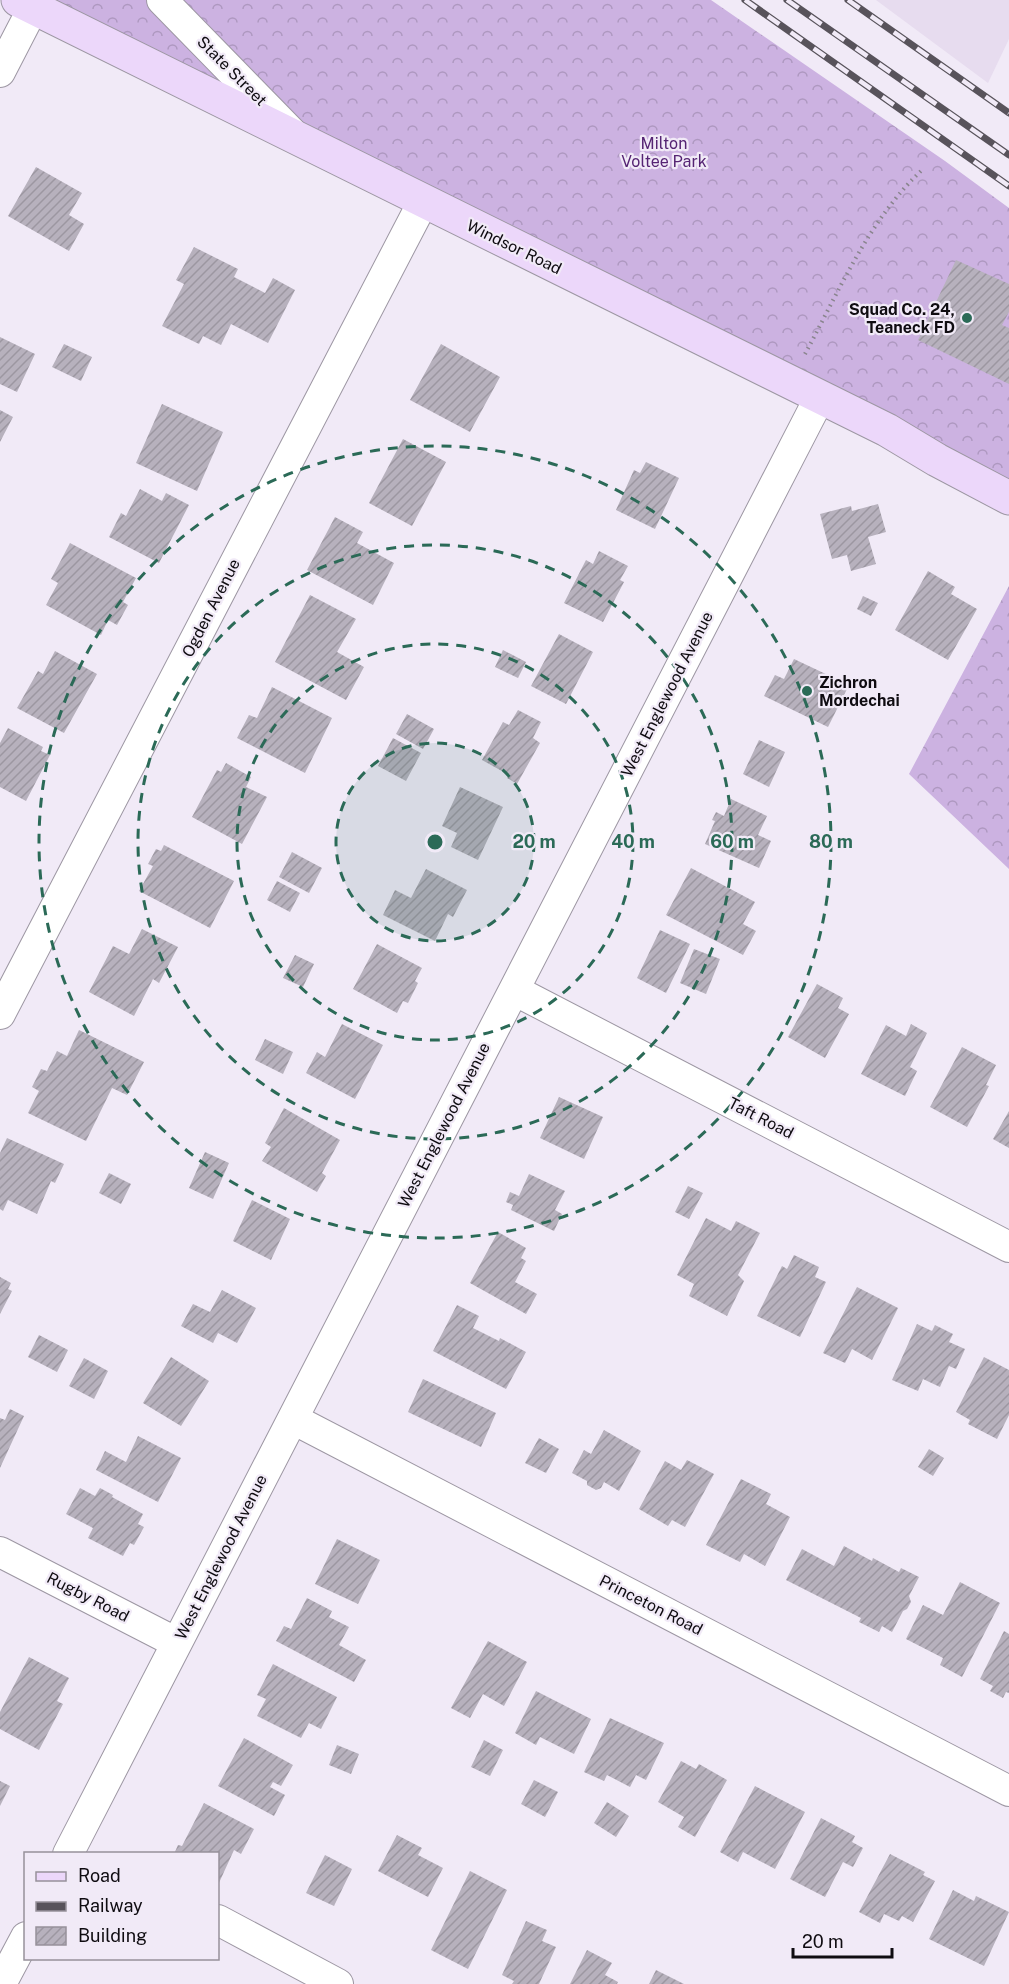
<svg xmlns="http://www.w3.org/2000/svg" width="1009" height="1984" viewBox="0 0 1009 1984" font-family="'Public Sans',sans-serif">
  <defs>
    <pattern id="forest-crowns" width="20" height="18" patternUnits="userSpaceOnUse" patternTransform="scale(1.5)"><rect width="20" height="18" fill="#ccb2e1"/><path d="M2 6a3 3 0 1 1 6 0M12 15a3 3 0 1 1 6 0" fill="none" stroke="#ae98c0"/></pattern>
    <pattern id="building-hatch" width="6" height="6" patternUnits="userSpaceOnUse" patternTransform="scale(1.5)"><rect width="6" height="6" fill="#b7b1bd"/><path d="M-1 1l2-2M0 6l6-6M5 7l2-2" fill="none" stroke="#9c97a1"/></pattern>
  </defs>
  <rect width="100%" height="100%" fill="#f1eaf7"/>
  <path fill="#e7dcef" d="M876 0H1009V39L988 83Z"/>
  <path fill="url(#forest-crowns)" d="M18 0H711L945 161 1009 208V498Z
    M1009 586V869L909 774Z"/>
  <path fill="url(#building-hatch)" d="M36 167 82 193 69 215 84 224 69 251 8 216Z
    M194 247 238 269 234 277 265 293 273 278 295 290 268 343 231 324 221 345 203 336 199 344 162 326 184 284 176 280Z
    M956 260 1009 284V312L1002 325 1009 328V384L918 340Z
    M0 337 35 354 17 392 0 384Z
    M64 344 92 357 81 381 52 367Z
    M441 344 500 377 470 432 410 400Z
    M162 404 223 432 197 491 136 463Z
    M0 410 13 417 0 442Z
    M403 439 446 462 412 526 369 503Z
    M646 462 679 478 655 529 616 510 634 470 640 473Z
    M140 489 162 501 166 493 189 505 159 563 109 537 121 513 126 516Z
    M878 504 886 532 868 537 876 564 851 571 847 555 832 559 820 514 851 506 852 511Z
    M335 517 363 532 357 543 394 563 373 605 307 570Z
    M70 543 136 578 123 602 128 605 117 625 108 620 101 635 46 605 58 583 51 579Z
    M599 551 628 566 620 580 624 582 603 622 564 603 586 560 593 564Z
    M928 571 955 587 951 594 977 609 948 660 895 630Z
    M310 595 356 619 337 652 364 667 346 700 275 662Z
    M863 596 878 603 871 616 857 609Z
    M559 634 593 652 566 704 531 686Z
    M503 650 526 662 518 678 495 667Z
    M55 651 97 674 64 733 17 708 38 671 43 674Z
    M794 659 849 685 828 727 764 696 775 675 784 679Z
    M272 687 332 718 305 773 237 738 249 715 257 718Z
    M518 710 541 722 533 738 540 743 517 784 507 778 509 775 482 760 503 722 509 725Z
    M407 714 434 729 423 749 396 734Z
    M8 728 43 747 41 751 50 755 26 801 0 787V743Z
    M393 738 421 753 406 781 378 766Z
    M759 740 785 752 769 787 743 774Z
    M226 763 251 777 246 787 267 797 242 844 192 817 217 770 221 772Z
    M460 787 503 807 478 860 451 847 457 833 442 826Z
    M731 799 767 816 758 835 771 841 759 868 705 844 715 821 712 820 716 812 724 816Z
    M164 845 234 881 210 928 139 891 153 866 148 864 156 849 161 851Z
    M292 852 322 868 309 893 279 877Z
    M691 868 755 902 743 924 756 931 743 955 666 915Z
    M426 869 467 890 453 917 448 914 435 941 383 915 395 890 411 898Z
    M277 881 300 893 290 912 267 900Z
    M142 929 178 947 159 983 153 979 134 1016 89 992 113 946 129 954Z
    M660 930 690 944 666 993 637 978Z
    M377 944 422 968 415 981 418 983 408 1003 403 1001 397 1013 353 989Z
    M694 949 720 959 706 994 680 983Z
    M295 955 314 964 303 987 283 978Z
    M817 984 843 998 838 1008 849 1014 825 1058 788 1037Z
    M342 1024 383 1045 355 1099 306 1073 317 1052 325 1057Z
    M911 1024 927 1033 910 1067 917 1071 905 1096 861 1074 886 1025 906 1036Z
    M79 1030 144 1062 127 1095 112 1088 86 1141 28 1113 39 1091 32 1087 41 1069 47 1071 57 1051 67 1056Z
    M265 1039 293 1052 283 1074 255 1060Z
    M962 1047 996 1065 986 1085 989 1086 967 1127 930 1107Z
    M559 1097 603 1117 584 1159 540 1138Z
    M284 1108 340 1140 322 1173 326 1176 317 1192 262 1161 271 1147 265 1143Z
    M1009 1111V1148L993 1139Z
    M7 1138 64 1164 55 1183 51 1181 37 1214 8 1200 3 1211 0 1209V1153Z
    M205 1152 229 1163 213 1199 189 1188Z
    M109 1173 131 1184 121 1204 99 1193Z
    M529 1174 565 1191 555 1210 562 1214 554 1231 511 1210 513 1205 506 1202 510 1192 519 1196Z
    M688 1186 703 1193 689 1219 675 1212Z
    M252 1200 290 1219 271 1260 233 1241Z
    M706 1218 731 1231 736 1221 760 1233 738 1275 744 1281 727 1316 689 1296 694 1284 677 1275Z
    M498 1232 526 1248 521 1258 526 1261 515 1282 537 1294 526 1314 470 1283Z
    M794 1255 819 1267 815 1277 826 1282 800 1337 757 1316 782 1266 787 1269Z
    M0 1277 11 1283 8 1289 12 1291 0 1314Z
    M857 1287 898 1308 872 1360 852 1349 845 1363 823 1353Z
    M222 1290 256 1308 237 1343 218 1333 213 1343 181 1326 193 1304 210 1312Z
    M457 1305 479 1316 473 1328 499 1341 500 1338 526 1352 506 1389 433 1351Z
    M917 1324 932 1331 935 1325 953 1334 949 1342 965 1349 956 1369 949 1366 940 1387 923 1379 918 1391 892 1380Z
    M39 1335 68 1350 57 1372 28 1357Z
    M171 1357 209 1381 181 1426 143 1403Z
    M984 1357 1009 1370V1415L997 1439 968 1424 970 1420 956 1412Z
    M84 1358 108 1371 94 1399 69 1386Z
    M423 1379 496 1413 481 1447 408 1412Z
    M10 1409 24 1416 0 1468V1418L5 1420Z
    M604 1430 641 1451 619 1491 604 1482 601 1488 596 1490 587 1485V1481L572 1473 584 1450 591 1454Z
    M138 1436 181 1458 158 1502 96 1470 105 1451 126 1462Z
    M539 1438 559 1449 546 1473 525 1463Z
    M929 1449 944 1458 933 1476 918 1467Z
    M687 1460 714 1474 685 1527 672 1520 668 1526 639 1509 665 1461 681 1470Z
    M741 1479 771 1494 766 1504 790 1517 765 1566 744 1554 740 1562 706 1545Z
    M80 1488 95 1496 100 1488 113 1495 112 1497 143 1514 138 1524 144 1527 134 1545 130 1543 123 1556 88 1538 93 1528 66 1514Z
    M337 1539 380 1560 358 1604 315 1584Z
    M844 1546 872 1561 873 1558 899 1572 901 1568 919 1577 909 1596 911 1602 907 1609 903 1611 892 1632 882 1626 879 1632 859 1622 861 1618 786 1580 802 1549 834 1566Z
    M960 1582 1000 1603 962 1677 940 1665 943 1658 906 1639 923 1605 943 1615Z
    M307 1598 332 1611 329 1617 349 1627 339 1645 366 1660 354 1682 276 1641 284 1626 291 1629Z
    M1004 1631 1009 1634V1693L1006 1692 1003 1698 990 1691 993 1686 980 1679Z
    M488 1641 527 1662 504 1706 483 1694 470 1718 451 1708Z
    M29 1657 69 1678 57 1701 63 1704 39 1750 0 1729V1712Z
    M273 1664 337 1697 321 1729 309 1723 301 1738 257 1716 266 1699 257 1695Z
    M536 1691 591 1719 574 1754 540 1737 536 1745 515 1733Z
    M610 1718 664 1743 646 1780 636 1775 630 1787 607 1775 604 1781 584 1772Z
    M244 1738 293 1765 281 1786 273 1782 270 1787 285 1795 274 1816 218 1786Z
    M484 1740 503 1750 490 1776 471 1767Z
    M337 1745 359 1754 351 1774 329 1765Z
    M681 1761 696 1769 699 1764 727 1780 695 1837 678 1827 684 1817 658 1802Z
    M534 1780 558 1792 545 1817 521 1804Z
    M0 1781 10 1786 0 1806Z
    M755 1786 805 1812 775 1869 743 1852 738 1862 720 1852Z
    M607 1802 629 1816 616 1837 594 1823Z
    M204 1803 254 1829 241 1854 234 1850 218 1885V1854H174L178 1845 182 1846Z
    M821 1818 855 1836 852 1842 863 1848 853 1867 843 1862 825 1897 790 1879Z
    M397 1835 422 1848 418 1855 443 1868 428 1897 378 1871Z
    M890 1854 925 1872 923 1875 935 1881 913 1922 902 1916 899 1921 884 1914 880 1923 859 1912Z
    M325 1855 352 1869 334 1906 306 1893Z
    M470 1871 507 1890 468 1969 431 1950Z
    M953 1890 974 1901 976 1896 1009 1912 984 1966 929 1939Z
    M526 1921 547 1930 542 1941 556 1947 539 1984H512L514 1981 502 1975Z
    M587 1950 612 1963 605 1975 618 1982 617 1984H570Z
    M656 1970 684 1984H649Z"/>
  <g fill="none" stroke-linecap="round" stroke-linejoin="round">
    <g stroke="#9d97a3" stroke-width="32">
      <path id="street" d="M162 0 291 132
        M0 72 33 8
        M514 990 1009 1247
        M0 1014 423 202
        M293 1419 1009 1791
        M0 1552 177 1643
        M68 1854 820 397
        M218 1920 338 1984
        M1 1984 26 1937"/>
    </g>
    <g stroke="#9d97a3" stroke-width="35">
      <path id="secondary" d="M18 0 887 430 937 460 1009 498"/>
    </g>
    <path stroke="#89848d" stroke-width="4" stroke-dasharray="1.5 4.5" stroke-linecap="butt" d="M805 354C839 291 869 220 921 171"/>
    <use href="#street" stroke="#fff" stroke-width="30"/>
    <use href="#secondary" stroke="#ecd7fa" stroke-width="33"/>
    <g stroke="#58535b" stroke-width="7">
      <path id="rail" d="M745 0 1009 186
        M787 0 1009 155
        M848 0 1009 113"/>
    </g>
    <use href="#rail" stroke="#f1eaf7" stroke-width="4.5" stroke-dasharray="14" stroke-linecap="butt"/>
  </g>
  <circle cx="435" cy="842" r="99" fill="#2b6a57" fill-opacity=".12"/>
  <g fill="none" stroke="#2b6a57" stroke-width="3" stroke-dasharray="10 8">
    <circle cx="435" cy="842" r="99"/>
    <circle cx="435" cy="842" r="198"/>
    <circle cx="435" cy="842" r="297"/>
    <circle cx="435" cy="842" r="396"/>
  </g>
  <g fill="#2b6a57" stroke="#f1eaf7" stroke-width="2">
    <circle cx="967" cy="318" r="6"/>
    <circle cx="807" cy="691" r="6"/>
  </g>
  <g text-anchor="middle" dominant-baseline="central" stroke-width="4.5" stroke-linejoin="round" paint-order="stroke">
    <g font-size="16" fill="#0f0c11" stroke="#f1eaf7">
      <text transform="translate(232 71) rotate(45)">State Street</text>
      <text transform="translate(514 247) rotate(26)">Windsor Road</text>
      <text transform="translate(211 608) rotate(-63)">Ogden Avenue</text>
      <text transform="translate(667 694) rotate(-63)">West Englewood Avenue</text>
      <text transform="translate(761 1118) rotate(27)">Taft Road</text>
      <text transform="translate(444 1125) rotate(-63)">West Englewood Avenue</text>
      <text transform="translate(221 1557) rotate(-63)">West Englewood Avenue</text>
      <text transform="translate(88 1597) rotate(27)">Rugby Road</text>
      <text transform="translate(651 1605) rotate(27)">Princeton Road</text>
    </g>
    <g font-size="16" fill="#552473" stroke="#f1eaf7">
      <text x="664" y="143">Milton<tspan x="664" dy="18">Voltee Park</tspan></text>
    </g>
    <g font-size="16" font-weight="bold" fill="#0f0c11" stroke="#f1eaf7" text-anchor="end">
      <text x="955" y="309">Squad Co. 24,<tspan x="955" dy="18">Teaneck FD</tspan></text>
      <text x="819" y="682" text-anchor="start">Zichron<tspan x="819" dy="18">Mordechai</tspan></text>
    </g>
  </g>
  <circle cx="435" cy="842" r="9" fill="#2b6a57" stroke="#f1eaf7" stroke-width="3"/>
  <g font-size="18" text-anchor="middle" font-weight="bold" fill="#2b6a57" stroke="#f1eaf7" stroke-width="4.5" stroke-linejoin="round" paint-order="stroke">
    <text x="534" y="848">20 m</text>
    <text x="633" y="848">40 m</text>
    <text x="732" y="848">60 m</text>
    <text x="831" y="848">80 m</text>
  </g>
  <rect x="24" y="1852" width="195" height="108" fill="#f1eaf7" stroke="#97919b" stroke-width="1.5"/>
  <rect x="36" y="1872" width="30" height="9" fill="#ecd7fa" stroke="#97919b" stroke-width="1.5"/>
  <text x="78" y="1882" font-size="18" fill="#0f0c11">Road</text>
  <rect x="36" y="1902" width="30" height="9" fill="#58535b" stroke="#97919b" stroke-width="1.5"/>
  <text x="78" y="1912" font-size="18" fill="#0f0c11">Railway</text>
  <rect x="36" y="1927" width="30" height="18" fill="url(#building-hatch)" stroke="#97919b" stroke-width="1.5"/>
  <text x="78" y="1942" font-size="18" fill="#0f0c11">Building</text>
  <path d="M793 1948v9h99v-9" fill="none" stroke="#0f0c11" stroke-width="3"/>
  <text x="802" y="1948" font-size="18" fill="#0f0c11" stroke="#f1eaf7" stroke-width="4.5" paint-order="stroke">20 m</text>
</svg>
